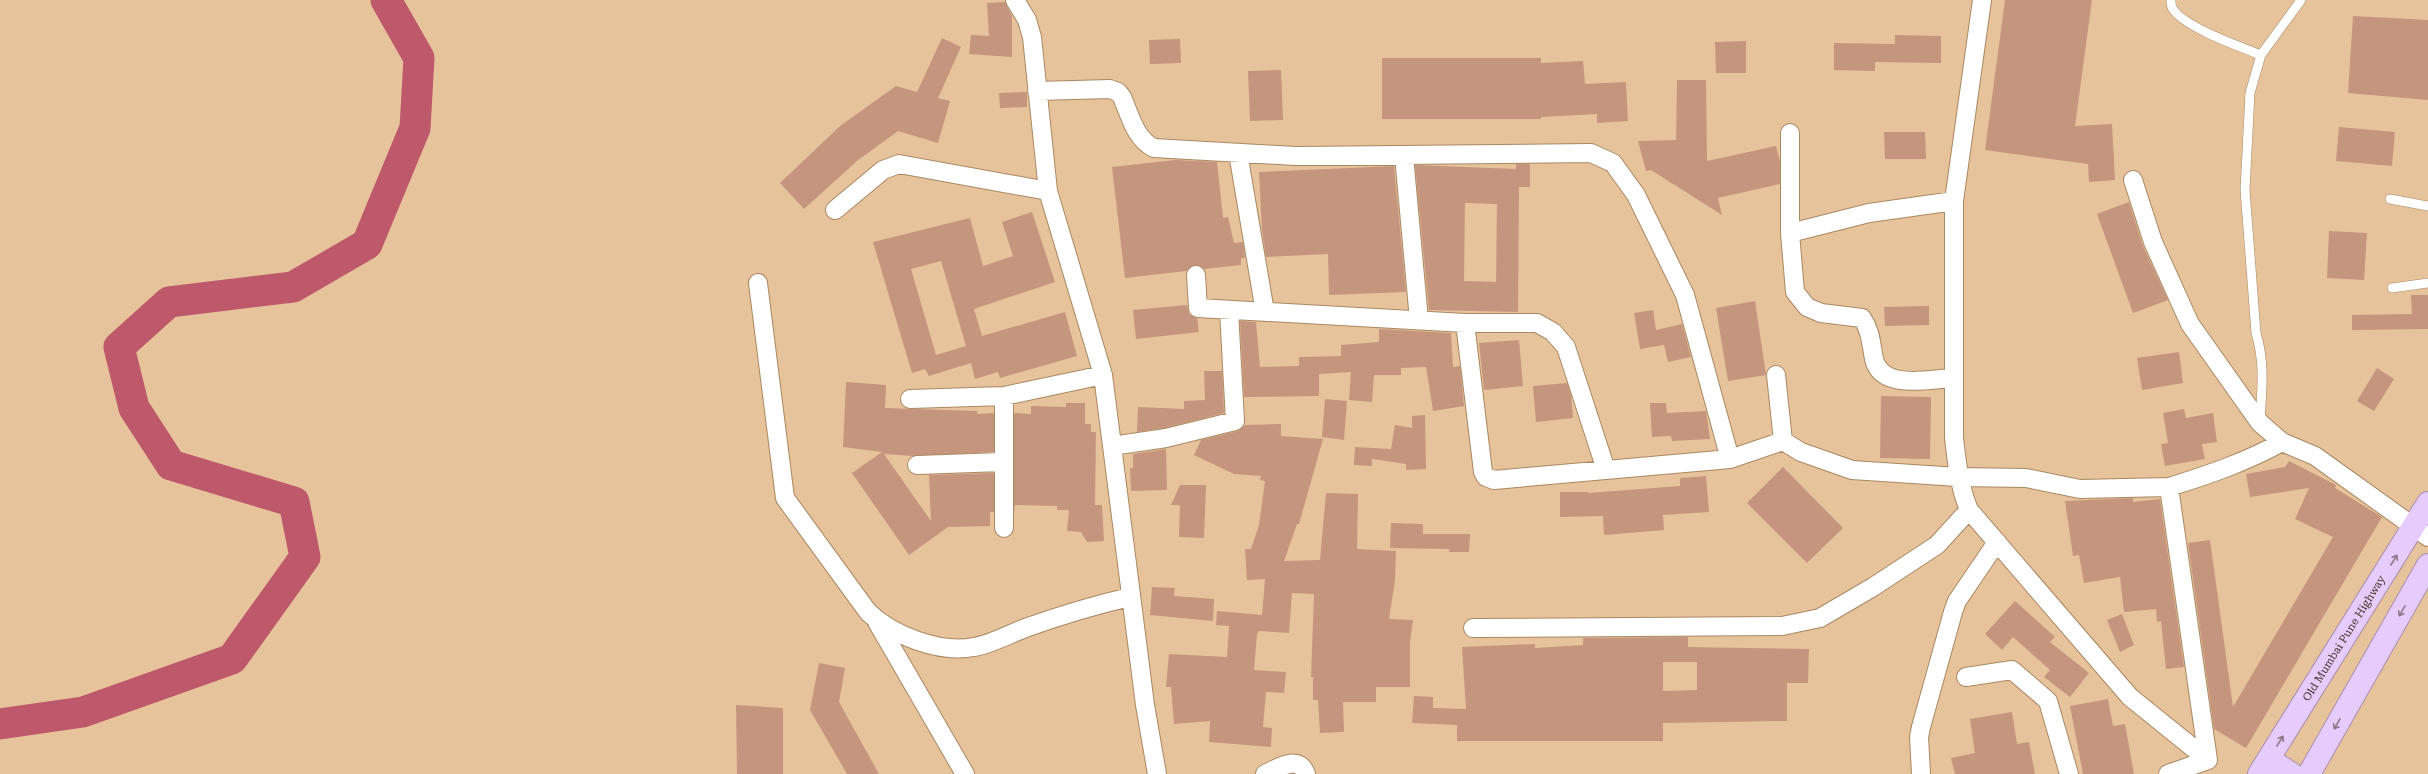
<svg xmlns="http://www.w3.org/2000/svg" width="2428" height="774" viewBox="0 0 2428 774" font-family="'Roboto Serif',serif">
  <rect width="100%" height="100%" fill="#e7c39c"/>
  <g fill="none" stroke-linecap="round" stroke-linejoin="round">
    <path stroke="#be596c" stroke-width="31" d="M0 724 83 712 232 659 305 557 294 502 171 465 134 408 119 347 169 302 293 287 367 244 415 128 419 58 386 0"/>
  </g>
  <path fill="#c5967d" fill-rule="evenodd" d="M2005 0H2092L2075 126 2112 124 2115 180 2089 182 2088 164 1985 150Z
    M1005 2 1012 16V57L969 54 971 35 989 36 987 3Z
    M2353 16 2428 20V100L2348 93Z
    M1895 35 1941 36V63L1875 62V71L1834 70V43L1895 44Z
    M942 38 961 47 938 98 950 101 938 143 898 131 857 161 804 209 780 183 840 126 896 86 917 92Z
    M1180 39 1181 63 1150 64 1149 40Z
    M1746 41V73H1716L1715 42Z
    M1382 58H1541V63L1583 61 1585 84 1626 82 1628 121 1597 123V114L1541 117V119H1382Z
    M1281 70 1283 120 1250 121 1248 71Z
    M1677 80H1706L1707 161 1776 146 1780 161V184L1718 198 1722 215 1651 170 1646 171 1638 141 1676 140Z
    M1027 92V107L1000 108 999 93Z
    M2339 127 2395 132 2392 166 2336 161Z
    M1884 132H1925L1926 159H1885Z
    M1175 160 1217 162 1223 218 1228 217 1234 243 1243 242 1245 258H1241V265L1204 269 1195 265 1186 271 1125 278 1112 167Z
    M1516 164H1530V187H1519L1518 312 1429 310 1415 165 1516 169ZM1465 203 1497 204 1496 282 1464 281Z
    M1394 166 1406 292 1329 295 1328 254 1266 257 1262 230 1259 172Z
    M2129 202 2143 246 2168 300 2133 313 2097 214Z
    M1032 212 1055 282 974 309 982 336 1065 312 1077 356 1000 378 998 372 975 379 971 363 929 376 925 369 912 373 873 242 970 218 983 266 1013 256 1002 222ZM941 261 966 346 936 355 911 269Z
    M2329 231 2367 233 2364 280 2327 278Z
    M2411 295H2428V329L2352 330V315L2412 314Z
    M1755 301 1766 375 1728 381 1716 308Z
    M1187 305 1189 314 1197 318 1199 332 1136 339 1133 310Z
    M1929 306V325L1885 326 1884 307Z
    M1653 310 1656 330 1682 324 1691 357 1668 362 1664 345 1640 349 1634 313Z
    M1240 321 1256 322 1260 367 1299 366V357L1341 356V345L1379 342V329L1451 333 1453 367 1460 366 1464 406 1433 411 1426 367 1401 368V375H1374L1372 402 1349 400 1351 372 1319 374V396L1244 397Z
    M1519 340 1523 386 1484 390 1479 343Z
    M2179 352 2183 383 2142 390 2137 358Z
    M2377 368 2394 379 2374 411 2357 401Z
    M1204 371H1222L1224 413 1164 428 1137 432 1138 407 1184 409V401L1205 400Z
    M846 382 886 385 885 408 977 411V414L994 413V452L913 456 884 454 931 521 929 475 994 473V512H990V526L948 527 909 555 852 473 882 452 843 447Z
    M1567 383 1571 395 1573 418 1536 422 1533 386Z
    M1881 396 1931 397 1930 459 1880 458Z
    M1325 399 1347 401 1344 440 1322 437Z
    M1066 403H1085V424H1091V432H1096L1095 505H1102L1104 541 1087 542 1081 532 1067 531 1069 510H1057V506L1015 505 1014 513V413L1031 414V406L1066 407Z
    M1650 403H1666L1667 413 1706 411 1710 439 1672 441 1671 436 1652 437Z
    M2184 409 2186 418 2213 413 2217 442 2202 444 2205 459 2165 466 2161 444 2168 443 2163 413Z
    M1425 415 1426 469 1406 470V464L1372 459V466L1354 465 1355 447 1391 449 1395 425 1412 428V416Z
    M1281 424V436L1323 439 1299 524H1297L1284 561 1320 560 1326 493 1358 494 1357 549 1396 551 1395 580 1389 619 1413 620 1410 642V687H1376V702H1343L1344 732 1320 733 1318 700H1313V677H1311L1314 594 1292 593 1289 633 1259 631 1257 634 1254 670 1286 672 1284 693 1266 692 1263 727 1272 728 1271 747 1209 742 1210 721 1174 724 1171 687H1166L1169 654 1227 657 1229 626 1216 625 1217 611 1262 615 1265 579 1247 580 1245 549H1251L1259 525 1265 481 1260 480 1261 476 1234 474 1194 455 1201 440 1238 431 1245 425Z
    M1166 449 1167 490 1131 491 1130 468H1133V454Z
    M2289 461 2336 485 2335 488 2382 517 2246 748 2214 729 2188 543 2210 540 2233 707 2333 537 2295 519 2309 488 2250 497 2246 474 2285 467Z
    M1783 467 1843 528 1807 563 1747 503Z
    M1706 476 1709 512 1663 515 1664 530 1604 535 1603 516 1560 517V492H1588V493L1680 486V478Z
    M1180 485H1206L1204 538 1179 537 1180 505H1171Z
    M2133 498V502L2160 499 2184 667 2166 669 2161 621 2157 622 2156 609 2124 612 2120 577 2084 583 2079 555 2073 556 2065 501Z
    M1391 523 1423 524V534H1470L1469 552H1449V549L1390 548Z
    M1152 587 1175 588 1174 596 1214 599 1213 621 1150 615Z
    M2015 601 2055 637 2050 642 2089 673 2070 697 2044 677 2050 670 2013 637 2002 650 1985 634Z
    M2122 614 2134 645 2120 652 2107 620Z
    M1688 637V647L1809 649 1808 683H1787V721L1663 723V741H1457V725L1412 723 1414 696 1433 697V708L1466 709 1462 647 1535 644V648L1583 645V638ZM1663 662H1697V690L1663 691Z
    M819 663 845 668 839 702 879 774H847L810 710Z
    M2108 699 2113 726 2125 724 2134 774H2083L2070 706Z
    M736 705 783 708V774H737Z
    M2012 712 2017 744 2029 742 2035 774H1955L1951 758 1975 753 1970 719Z"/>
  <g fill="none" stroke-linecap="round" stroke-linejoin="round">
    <g stroke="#a98862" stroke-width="10">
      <path id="service" d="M2171 0C2171 2 2171 7 2173 9 2184 27 2241 47 2261 55
        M2390 199 2428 206
        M2392 288 2428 283
        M2260 420C2262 390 2265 362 2256 333L2245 190 2250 93 2261 55 2301 0"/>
    </g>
    <g stroke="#a98862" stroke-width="20">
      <path id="minor" d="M1015 0 1027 20 1032 37 1048 191 1103 375 1145 705 1157 774
        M1037 91 1110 89 1118 92 1122 97C1130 115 1135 139 1154 148L1296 156 1591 153 1613 163 1636 195 1685 295 1730 459
        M1790 133V233L1795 292 1807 307 1821 313 1862 318C1871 331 1871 344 1874 359 1882 391 1929 379 1953 378
        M1238 153 1265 312
        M1404 156 1419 320
        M2133 180 2153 242 2190 324 2260 423 2282 442
        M835 210 883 170 899 164 1048 191
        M1790 233 1869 213 1954 201
        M1196 275 1198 308 1465 323H1537L1553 332 1566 347 1606 470
        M758 283 785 498 868 612C892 635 940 654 974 647 992 644 1011 633 1028 627 1062 615 1095 605 1130 597
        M1465 323 1483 472 1486 477 1494 480 1730 459 1783 441 1801 452 1852 470 1958 477 2026 478 2080 489 2169 487 2208 760 2130 697 1969 510C1959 486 1957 463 1954 438V201L1982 0
        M1776 375 1783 441
        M910 399 1004 396 1103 375
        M1112 446 1166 438 1235 421 1229 310
        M917 465 1002 462
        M2169 487C2208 475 2246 462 2282 442L2315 456 2428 537
        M1004 528V396
        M877 622 965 774
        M1473 628 1782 626 1820 618 1873 587 1937 545 1969 510
        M1966 677 2012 670 2048 701 2069 774
        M1265 774C1278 768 1299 754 1306 774
        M1921 774 1919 737 1921 727 1953 612 1957 601 1997 542
        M2168 774 2208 760"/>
    </g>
    <g stroke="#a88eaf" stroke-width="24">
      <g id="trunk">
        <path d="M2269 759 2292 774"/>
        <path id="s1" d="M2259 774 2428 503"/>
        <path d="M2309 774 2428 565"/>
      </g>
    </g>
    <use href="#service" stroke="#fff" stroke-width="9"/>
    <use href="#minor" stroke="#fff" stroke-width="18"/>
    <use href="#trunk" stroke="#e6ccfc" stroke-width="22"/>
  </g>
  <defs><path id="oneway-shaft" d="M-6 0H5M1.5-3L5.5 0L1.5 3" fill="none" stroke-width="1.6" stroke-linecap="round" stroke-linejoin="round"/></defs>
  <g stroke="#8b7885">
    <use href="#oneway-shaft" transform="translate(2394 560) rotate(-58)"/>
    <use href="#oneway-shaft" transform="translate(2402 611) rotate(120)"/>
    <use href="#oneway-shaft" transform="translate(2337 724) rotate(120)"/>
    <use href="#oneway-shaft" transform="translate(2280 741) rotate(-58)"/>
  </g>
  <g text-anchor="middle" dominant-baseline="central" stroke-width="3" stroke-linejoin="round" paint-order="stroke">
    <g font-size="11" fill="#413323" stroke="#f4d0a8">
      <text stroke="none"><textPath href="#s1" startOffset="160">Old Mumbai Pune Highway</textPath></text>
    </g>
  </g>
</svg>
